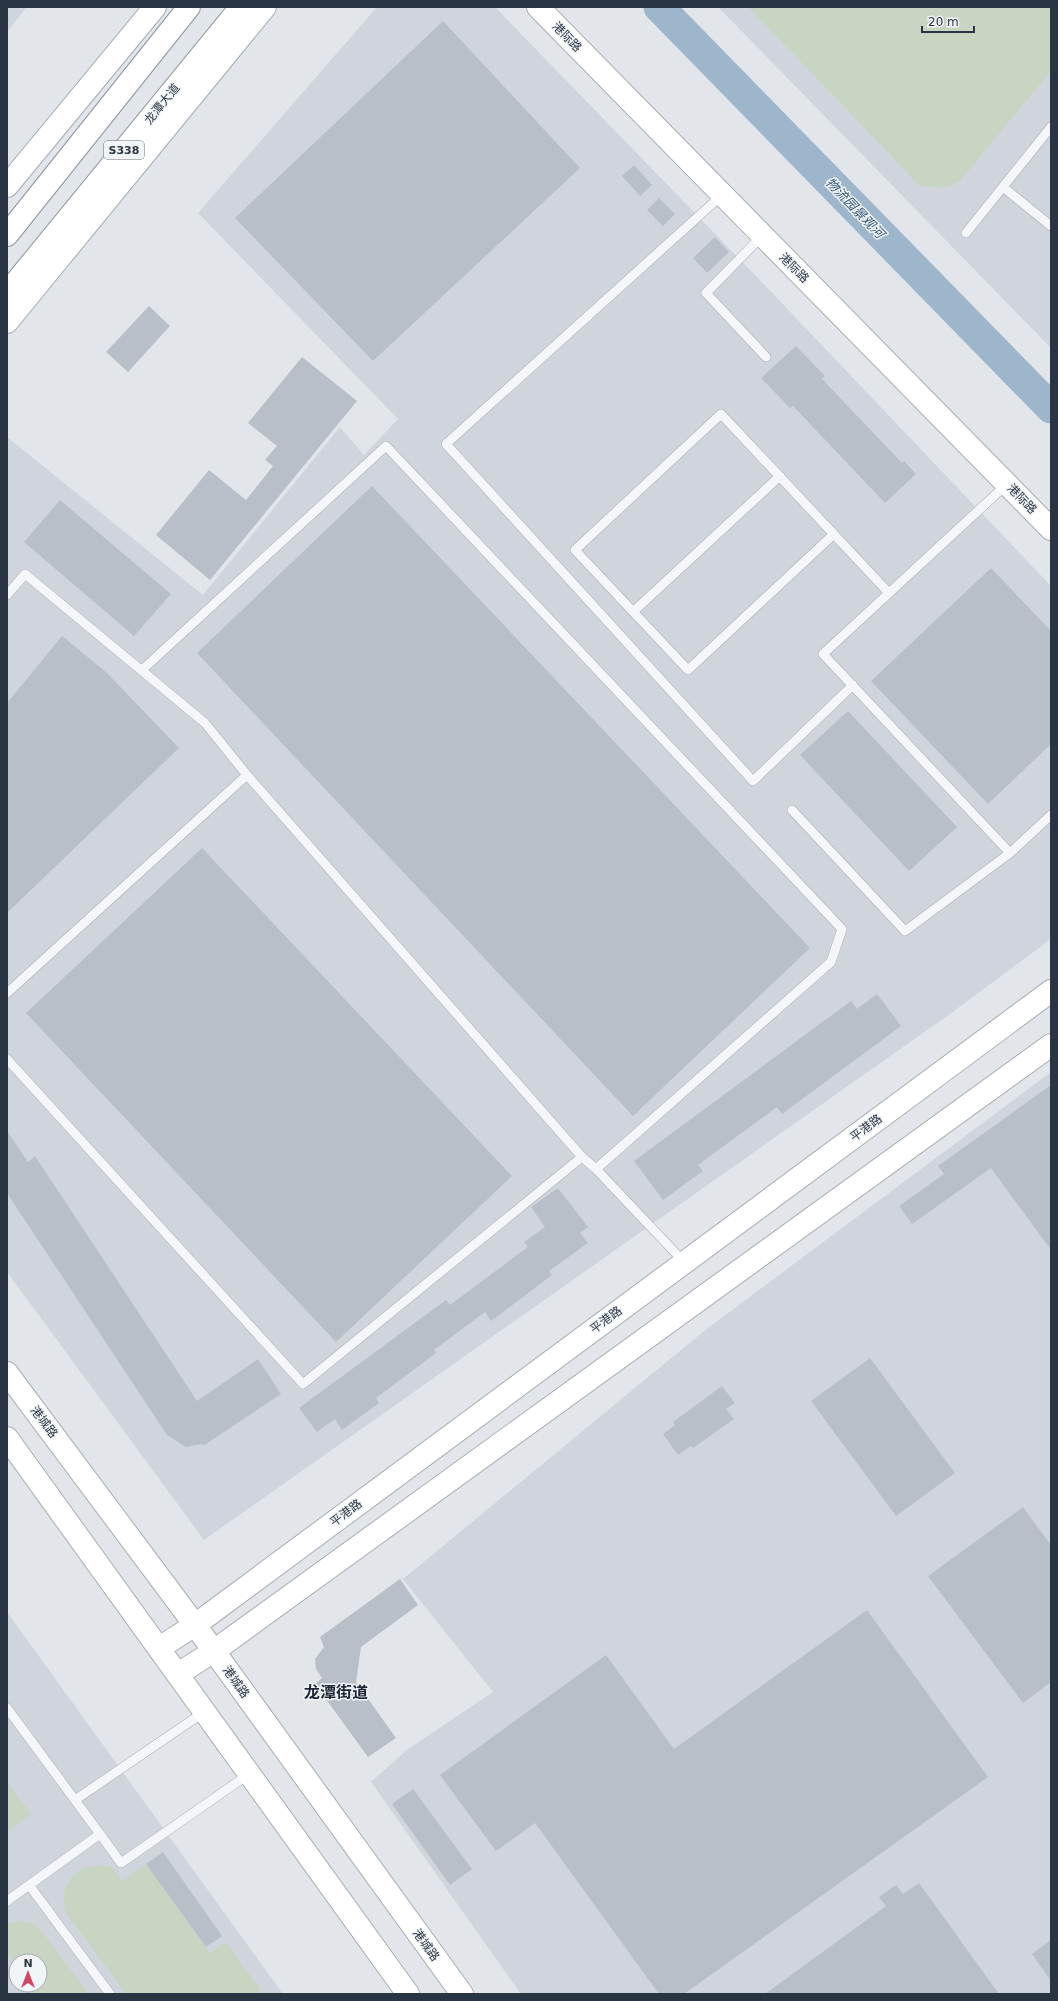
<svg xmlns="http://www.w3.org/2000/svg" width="1058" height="2001" viewBox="0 0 1058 2001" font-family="'DejaVu Sans','Noto Sans SC',sans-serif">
  <rect width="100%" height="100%" fill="#e2e6eb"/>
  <path fill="#d0d5dd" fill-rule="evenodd" d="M7 7H27L7 32Z
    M377 7H495L755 275 1051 586V939L950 1014 204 1540 7 1272V437L203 595 340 427 364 455 398 419 198 213Z
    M718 7H1051V348Z
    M1051 1072V1994H521L371 1782 408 1749 493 1692 403 1579 704 1331Z
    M7 1612 283 1994H7ZM16 1961H40V1985H16Z"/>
  <path fill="#c9d5c3" d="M748 7H1051V71L961 180 946 188 920 186Z
    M7 1781 31 1814 7 1832Z
    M146 1864 210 1953 226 1942 261 1990 254 1994H126L66 1913C59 1891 70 1868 94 1866 100 1865 107 1865 113 1868 116 1871 119 1877 122 1881Z
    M22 1921 37 1925 89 1994H37L31 1985H40V1961H16V1965L7 1953V1924Z"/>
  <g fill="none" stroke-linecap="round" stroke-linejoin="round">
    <path stroke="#9db6cb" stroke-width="31" d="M659 7 1051 408"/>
  </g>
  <path fill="#b9bfc8" d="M443 21 580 168 373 361 235 218Z
    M634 165 652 185 640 196 622 176Z
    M659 198 675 214 663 226 647 210Z
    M715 237 729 252 707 273 693 258Z
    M149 306 170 326 128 372 106 352Z
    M796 346 825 376 822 379 902 463 904 461 916 474 885 503 793 406 790 408 761 378Z
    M302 357 357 401 210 580 156 535 209 470 246 500 273 466 265 460 277 446 248 423Z
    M372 486 810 948 633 1116 197 653Z
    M60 500 171 594 134 636 24 542Z
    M991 568 1051 631V744L988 804 871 681Z
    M62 636 106 672 179 748 7 913V703Z
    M848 711 957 827 909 871 800 755Z
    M202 848 512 1176 336 1342 26 1013Z
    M877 994 901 1026 782 1114 777 1107 698 1165 703 1171 663 1200 634 1161 851 1001 857 1009Z
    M1051 1085V1250L991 1168 912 1224 899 1206 944 1174 938 1166Z
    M7 1131 28 1162 35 1156 197 1401 258 1359 281 1394 203 1446 202 1444 186 1447 167 1435 7 1193Z
    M558 1188 588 1227 580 1233 588 1243 549 1271 552 1275 491 1321 485 1312 434 1350 436 1353 376 1398 379 1403 342 1430 335 1419 317 1432 299 1408 446 1300 450 1305 528 1247 524 1242 545 1227 531 1207Z
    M870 1358 955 1473 896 1516 811 1401Z
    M722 1386 735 1403 726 1409 734 1419 693 1448 691 1446 678 1455 663 1434 675 1425 673 1422Z
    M1023 1507 1051 1545V1682L1023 1703 928 1576Z
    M400 1579 418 1605 361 1647 356 1682 396 1738 368 1757 315 1684 322 1678 316 1669 315 1659 324 1647 320 1637Z
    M867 1610 988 1777 684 1994H659L535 1823 496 1851 440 1775 606 1655 674 1749Z
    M413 1789 472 1869 450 1885 392 1804Z
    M163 1852 222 1936 206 1947 146 1864Z
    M919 1883 999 1994H765L886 1906 879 1897 896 1885 903 1894Z
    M1051 1940V1981L1032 1954Z"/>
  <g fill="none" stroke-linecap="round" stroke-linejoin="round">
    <g stroke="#a7adb5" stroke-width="10">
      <path id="lane" d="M1003 187 1051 226
        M722 195 446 444 753 781 853 685
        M966 233 1051 127
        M762 236 706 293 766 357
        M1007 484 823 654 1010 853
        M834 534 688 670 575 550 721 414 889 593
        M7 595 25 574 205 723 247 775
        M634 611 780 476
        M142 670 386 446 842 929 831 962 596 1169
        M792 810 905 931 1010 853 1051 815
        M7 993 247 775 582 1157 596 1169 684 1262
        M7 1059 303 1384 582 1157
        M7 1708 100 1834 7 1901
        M75 1800 204 1712
        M100 1834 121 1863 249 1774
        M29 1885 110 1994"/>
    </g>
    <g stroke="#a7adb5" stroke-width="24">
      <path id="secondary" d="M538 7 1051 529
        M7 1373 195 1625 462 1994
        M7 1438 408 1994
        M159 1648 195 1625 1051 991
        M178 1674 214 1651 1051 1045"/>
    </g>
    <g stroke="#a1abb6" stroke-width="24">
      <path id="primary" d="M7 186 155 7
        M7 322 265 7"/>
    </g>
    <g stroke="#8994a1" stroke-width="24">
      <path id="highway" d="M7 235 189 7
        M7 293 241 7"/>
    </g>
    <use href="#lane" stroke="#f5f6f9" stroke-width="9"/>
    <use href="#secondary" stroke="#fff" stroke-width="22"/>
    <use href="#primary" stroke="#fff" stroke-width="22"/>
    <use href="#highway" stroke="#fff" stroke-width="22"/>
  </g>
  <g text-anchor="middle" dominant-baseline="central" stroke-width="3" stroke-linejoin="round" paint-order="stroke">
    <rect fill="#f2f5f8" stroke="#666f79" stroke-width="1" x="104" y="141" width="40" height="18" rx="3"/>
    <g font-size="11" font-weight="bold" fill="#2a3543">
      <text x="124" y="150">S338</text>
    </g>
    <g font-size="12" fill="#2a3543" stroke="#f2f5f8">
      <text transform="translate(567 37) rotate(46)">港际路</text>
      <text transform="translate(162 104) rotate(-51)">龙潭大道</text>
      <text transform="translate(794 268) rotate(45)">港际路</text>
      <text transform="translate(1022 499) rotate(46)">港际路</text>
      <text transform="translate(866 1128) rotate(-37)">平港路</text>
      <text transform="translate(606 1320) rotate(-37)">平港路</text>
      <text transform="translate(44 1422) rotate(53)">港城路</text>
      <text transform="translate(346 1513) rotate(-37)">平港路</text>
      <text transform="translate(236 1682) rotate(54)">港城路</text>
      <text transform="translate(426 1945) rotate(54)">港城路</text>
    </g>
    <g font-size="13" font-style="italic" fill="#335678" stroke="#f2f5f8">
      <text transform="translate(855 208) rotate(46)">物流园景观河</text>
    </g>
    <g font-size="16" font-weight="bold" fill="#1c2634" stroke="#f2f5f8">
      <text x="336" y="1692">龙潭街道</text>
    </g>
  </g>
  <rect width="1058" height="2001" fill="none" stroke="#2a3543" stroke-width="16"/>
  <g transform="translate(28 1973)"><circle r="19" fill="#f2f5f8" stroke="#a2a8b0"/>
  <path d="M0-3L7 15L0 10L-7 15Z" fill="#d04665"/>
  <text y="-6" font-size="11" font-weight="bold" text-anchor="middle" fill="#2a3543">N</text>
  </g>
  <path d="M922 26v6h52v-6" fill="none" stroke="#2a3543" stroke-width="2"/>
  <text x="928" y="26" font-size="12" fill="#2a3543" stroke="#f2f5f8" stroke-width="3" paint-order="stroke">20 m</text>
</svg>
